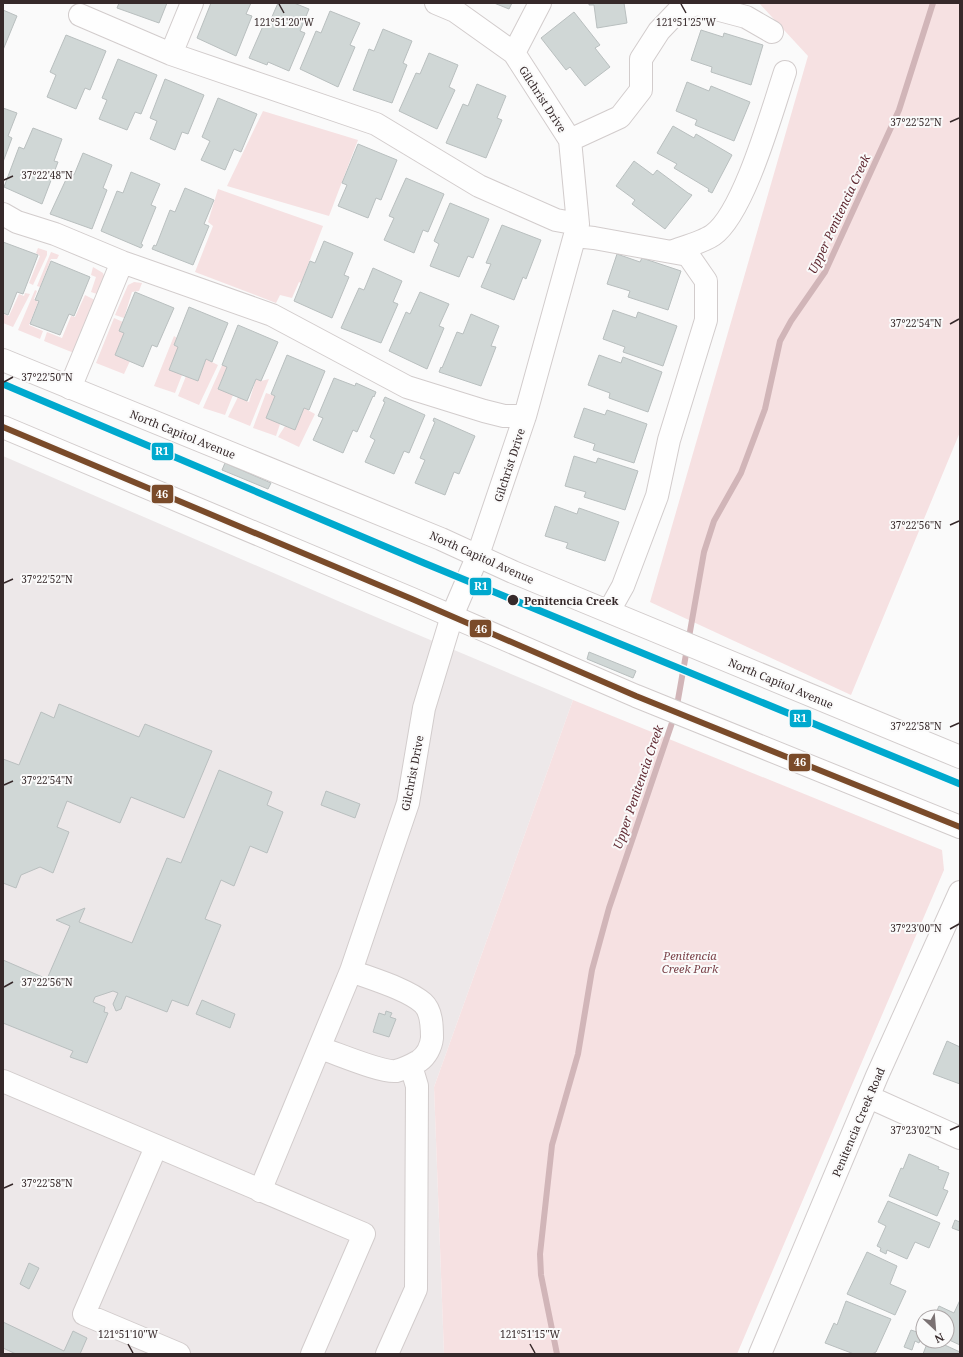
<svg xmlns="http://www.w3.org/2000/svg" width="963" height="1357" viewBox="0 0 963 1357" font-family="'Noto Serif',serif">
  <rect width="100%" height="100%" fill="#fafafa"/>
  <path fill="#ede8e9" d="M3 456 345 604 573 700 434 1087 444 1354H3Z"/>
  <path fill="#f6e1e2" d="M759 3H960V432L851 695 650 602 808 56Z
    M263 111 358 140 329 216 227 186Z
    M218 189 323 226 301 283 299 282 292 298 280 295 276 303 195 272 213 226 208 222Z
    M38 248 47 251V255L33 285 29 283 40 256 36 253Z
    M51 252 59 255 57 259H51L40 287 37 286Z
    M93 267 103 273 104 276 100 295 91 292 96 277 91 275Z
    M134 282 142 283 139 291 132 292 124 318 115 315 128 285Z
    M35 290 37 291 34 299 38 302 29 325 43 331 40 339 18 330Z
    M25 293 30 294 13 327 3 323V314L9 316 19 294 24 296Z
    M85 295 97 301 74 353 44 341 47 332 62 338 71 316 75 317Z
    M114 318 123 322 119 331 124 333 115 355 130 361 124 374 96 363Z
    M174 336 177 338 174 345 178 347 182 375 175 393 154 386Z
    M206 359 218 365 199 405 178 396 186 376 198 381Z
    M222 365 227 367 218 388 233 395 225 415 203 408Z
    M256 379 261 381 269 379 250 426 228 417 238 397 249 402Z
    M266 393 275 396 280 424 276 436 253 428Z
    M304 408 315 414 299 447 278 437 285 426 295 430Z
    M573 700 942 850 944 870 737 1354H444L434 1087Z"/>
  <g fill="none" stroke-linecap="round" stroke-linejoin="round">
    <path stroke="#d1b5b8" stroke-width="6" d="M557 1354 541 1275 540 1254 552 1145 578 1054 592 970 609 908 676 711 704 552 714 521 741 473 765 409 780 341 791 321 825 272 899 110 933 3"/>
  </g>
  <path fill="#d0d7d6" stroke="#b9bfbf" d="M119 3H167L159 23 117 8Z
    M211 3H251L246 14 252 16 236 56 197 38Z
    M278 3H294L309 9 300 31 305 33 289 71 268 62 267 65 249 58 267 17 271 19Z
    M494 3H512L509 9Z
    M589 3H624L627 23 597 28 594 5H589Z
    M3 10 17 16 3 50Z
    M330 11 360 23 350 45 355 47 338 87 300 69 316 31 321 33Z
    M574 12 600 45 595 48 610 67 585 86 570 67 566 70 541 38Z
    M383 29 412 41 403 63 407 65 392 103 353 90 369 49 374 51Z
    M701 30 723 37 724 33 763 45 751 85 711 72 712 67 691 60Z
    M66 35 106 51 90 90 85 88 76 109 47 97 56 75 50 72Z
    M429 53 458 65 449 87 455 90 437 129 399 111 416 73 420 74Z
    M118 59 157 75 141 114 135 112 127 130 99 119 107 100 102 98Z
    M165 79 204 95 188 134 182 132 175 150 150 139 157 121 150 118Z
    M687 82 709 91 711 86 750 102 734 141 695 125 697 120 676 111Z
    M477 84 506 96 497 118 502 120 486 158 446 143 463 104 468 106Z
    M218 98 257 114 241 152 234 149 225 170 201 160 210 141 202 137Z
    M3 108 17 113 8 136 12 138 3 162Z
    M673 126 694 138 696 134 732 155 712 193 708 191 709 189 674 168 677 164 657 153Z
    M33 128 62 139 54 161 58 162 42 204 4 187 19 147 24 149Z
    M358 144 397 160 381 200 376 198 368 218 338 206 347 185 342 183Z
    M83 153 112 165 103 188 107 190 92 229 50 214 69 173 74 175Z
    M634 161 653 175 657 170 688 193 692 195 665 229 632 204 635 200 616 186Z
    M131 172 160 184 151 205 156 207 141 244 143 245 141 248 101 231 117 191 123 193Z
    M406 178 444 194 428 232 423 230 414 253 384 240 394 218 389 216Z
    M185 188 214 200 204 224 209 226 193 265 152 249 154 245 156 246 170 210 175 212Z
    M450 203 489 219 473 258 468 256 459 277 430 266 439 244 434 241Z
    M502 225 541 240 526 279 523 277 514 300 481 287 491 264 486 263Z
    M324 241 353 253 344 275 349 277 332 318 294 301 310 261 315 263Z
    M3 242 38 255 23 294 17 292 8 315 3 313Z
    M617 254 640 262 642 258 681 271 668 310 628 297 630 291 607 284Z
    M51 261 90 277 74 316 69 314 60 335 30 324 39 301 35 300Z
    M373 268 402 281 393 302 398 304 381 343 341 328 359 288 364 290Z
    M135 292 174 308 157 347 152 345 143 367 115 355 124 333 119 331Z
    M420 292 449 304 439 326 444 328 427 369 389 351 406 312 410 314Z
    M189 307 228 323 212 362 206 359 198 381 169 370 178 347 174 345Z
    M613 310 636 318 638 312 677 326 663 366 623 352 625 347 603 339Z
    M471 314 499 326 491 346 496 347 481 386 439 372 441 367 442 368 457 332 463 334Z
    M238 325 278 342 261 381 256 379 247 401 218 389 227 367 222 365Z
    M287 355 325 371 309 410 304 408 295 430 266 418 275 396 271 394Z
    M599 355 621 363 623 357 662 372 648 412 609 398 610 393 588 385Z
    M334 378 355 386 356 383 376 392 374 397 373 396 357 432 353 430 343 453 313 440 323 418 318 416Z
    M385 397 425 415 409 453 404 451 394 474 365 462 375 440 370 437 385 402 383 401Z
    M584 408 605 415 607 410 647 424 634 463 593 450 595 444 574 437Z
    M434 418 475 436 459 474 454 472 445 495 415 483 425 460 420 458 435 422 433 421Z
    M574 456 596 463 598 458 638 471 625 510 584 497 586 492 565 486Z
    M225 463 271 483 268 489 222 470Z
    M555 506 577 514 579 508 619 522 605 561 566 548 568 543 545 536Z
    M589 652 636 671 633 678 587 659Z
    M59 704 139 737 145 724 212 751 184 818 131 797 120 823 67 801 57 827 69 832 53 873 40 867 21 875 16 888 3 883V759L19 765 41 712 54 718Z
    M219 770 272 792 267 805 283 812 267 853 250 846 234 886 221 880 205 919 221 925 188 1006 172 1000 167 1012 126 996 121 1009 116 1011 113 1004 118 993 113 991 95 997 93 1002 105 1007 104 1012 108 1013 87 1063 70 1057 73 1051 3 1023V960L47 979 70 926 56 920 85 908 79 922 132 943 167 858 181 863Z
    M326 791 360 804 355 818 321 805Z
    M202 1000 235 1014 230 1028 196 1014Z
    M386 1011 392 1013 390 1017 396 1019 389 1037 373 1032 379 1013 385 1015Z
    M947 1041 960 1047V1084L933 1074Z
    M909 1154 939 1167 938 1169 949 1173 943 1189 948 1191 937 1216 889 1196 901 1168 903 1169Z
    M888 1201 940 1223 929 1248 915 1242 907 1259 887 1250 886 1254 880 1251 881 1248 877 1246 886 1226 878 1222Z
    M955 1220 960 1222V1231L952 1228Z
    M867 1252 897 1266 890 1284 906 1291 895 1315 847 1294Z
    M29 1263 39 1268 29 1289 20 1284Z
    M960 1300V1345L947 1339V1317H934L939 1306 954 1313Z
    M846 1301 891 1319 876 1352 872 1354H854L825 1343 834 1323 837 1325Z
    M3 1322 64 1351 73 1331 87 1338 80 1354H16L3 1348Z
    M911 1330 923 1334 919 1343 915 1341 912 1350 904 1347Z
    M928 1341H936L960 1352V1354H923Z"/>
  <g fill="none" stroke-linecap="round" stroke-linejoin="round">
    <g stroke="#d2cccc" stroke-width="24">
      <path id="minor" d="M80 15 171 54 376 124 479 186 556 220 578 224
        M514 53 540 3
        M171 54 192 3
        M570 140 620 117 641 90V59L659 31 678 11 697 4 746 17 772 32
        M3 214 17 222 55 234 122 262 272 315 407 387 484 411 504 416H525
        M575 236 594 238 688 255 706 281V320L669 440 657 496 623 586 609 611
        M673 251C684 247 703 242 713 235 744 213 772 111 785 72
        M70 388 122 262
        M320 1048C336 1053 382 1073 396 1071 404 1069 412 1065 419 1061 426 1056 431 1047 432 1038 432 1027 432 1011 423 1003 407 989 372 979 351 971
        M3 1081 364 1234 312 1354
        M869 1097 960 1138
        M156 1147 84 1314 179 1354
        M260 1191 351 971 408 803 424 708 452 616 478 555 525 416 578 224 570 140 514 53 455 11 436 3
        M387 1354 416 1289 417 1086 411 1066
        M760 1354 877 1076 960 892"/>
    </g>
    <g stroke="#d2cccc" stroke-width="24">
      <path id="major" d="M3 360 441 539 513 572 960 757
        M3 427 412 599 636 696 960 827"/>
    </g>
    <use href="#minor" stroke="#fefefe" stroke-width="22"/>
    <use href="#major" stroke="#fefefe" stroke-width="22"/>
    <g stroke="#fafafa" stroke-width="9">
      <path id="bus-1" d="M3 427 412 599 636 696 960 827"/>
    </g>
    <use href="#bus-1" stroke="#7a4b2a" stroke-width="6"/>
    <g stroke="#fafafa" stroke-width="10">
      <path id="rail-1" d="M3 384 424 563 960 784"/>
    </g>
    <use href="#rail-1" stroke="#00a9ce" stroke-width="7"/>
  </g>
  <path fill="none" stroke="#36292a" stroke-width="1.5" d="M279 4 284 13M681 4 686 13M950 122 959 118M4 180 13 176M950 324 959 319M4 382 13 377M950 525 959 521M4 583 13 579M950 727 959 723M4 785 13 781M950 929 959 924M4 987 13 982M950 1130 959 1126M4 1188 13 1184M128 1344 133 1353M530 1344 535 1353"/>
  <circle fill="#36292a" stroke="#fafafa" stroke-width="1.5" cx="513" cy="600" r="6"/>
  <g text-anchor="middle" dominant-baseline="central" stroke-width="4" stroke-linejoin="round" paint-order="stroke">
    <g font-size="11" fill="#36292a" stroke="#fafafa">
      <text transform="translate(543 99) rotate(57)">Gilchrist Drive</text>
      <text transform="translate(183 434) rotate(22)">North Capitol Avenue</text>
      <text transform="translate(509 465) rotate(-72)">Gilchrist Drive</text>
      <text transform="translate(482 557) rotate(24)">North Capitol Avenue</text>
      <text transform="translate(781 683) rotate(23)">North Capitol Avenue</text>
      <text transform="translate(412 773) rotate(-79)">Gilchrist Drive</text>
      <text transform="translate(858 1122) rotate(-67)">Penitencia Creek Road</text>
    </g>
    <g font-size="11" font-weight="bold" fill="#36292a" stroke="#fafafa" text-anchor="start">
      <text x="524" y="600">Penitencia Creek</text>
    </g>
    <g font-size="11" font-style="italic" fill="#7a4249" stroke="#fafafa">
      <text x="690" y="955">Penitencia<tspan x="690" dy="13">Creek Park</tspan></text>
    </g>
    <g font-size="12" font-style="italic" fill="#612b33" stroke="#fafafa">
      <text transform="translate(839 214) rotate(-65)">Upper Penitencia Creek</text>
      <text transform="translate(638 787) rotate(-71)">Upper Penitencia Creek</text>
    </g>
  </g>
  <g font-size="10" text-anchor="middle" fill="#36292a" stroke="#fafafa" stroke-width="4" stroke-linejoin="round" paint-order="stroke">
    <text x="284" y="26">121°51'20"W</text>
    <text x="686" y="26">121°51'25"W</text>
    <text x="916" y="126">37°22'52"N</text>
    <text x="47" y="179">37°22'48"N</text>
    <text x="916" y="327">37°22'54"N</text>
    <text x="47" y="381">37°22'50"N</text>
    <text x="916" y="529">37°22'56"N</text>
    <text x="47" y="583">37°22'52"N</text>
    <text x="916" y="730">37°22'58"N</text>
    <text x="47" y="784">37°22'54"N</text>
    <text x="916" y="932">37°23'00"N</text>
    <text x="47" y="986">37°22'56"N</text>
    <text x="916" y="1134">37°23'02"N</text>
    <text x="47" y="1187">37°22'58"N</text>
    <text x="128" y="1338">121°51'10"W</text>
    <text x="530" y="1338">121°51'15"W</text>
  </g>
  <g stroke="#fafafa" stroke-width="1.5">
    <rect x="151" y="442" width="23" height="19" rx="4" fill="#00a9ce"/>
    <rect x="151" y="484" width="23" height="20" rx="4" fill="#7a4b2a"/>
    <rect x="469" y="577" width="23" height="19" rx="4" fill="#00a9ce"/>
    <rect x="469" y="619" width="23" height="19" rx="4" fill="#7a4b2a"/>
    <rect x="789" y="709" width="23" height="19" rx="4" fill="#00a9ce"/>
    <rect x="788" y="753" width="23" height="19" rx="4" fill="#7a4b2a"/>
  </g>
  <g font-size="11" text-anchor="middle" font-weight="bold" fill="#fff">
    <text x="162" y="455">R1</text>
    <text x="162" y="498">46</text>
    <text x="481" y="590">R1</text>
    <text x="481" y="633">46</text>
    <text x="800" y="722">R1</text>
    <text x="800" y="766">46</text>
  </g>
  <rect width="963" height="1357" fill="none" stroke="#36292a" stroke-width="8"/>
  <g transform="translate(935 1329) rotate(154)"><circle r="19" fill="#fafafa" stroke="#aca6a7"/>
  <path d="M0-3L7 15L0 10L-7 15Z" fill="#7b7273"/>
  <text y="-6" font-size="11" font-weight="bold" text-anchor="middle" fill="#36292a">N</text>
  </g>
</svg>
